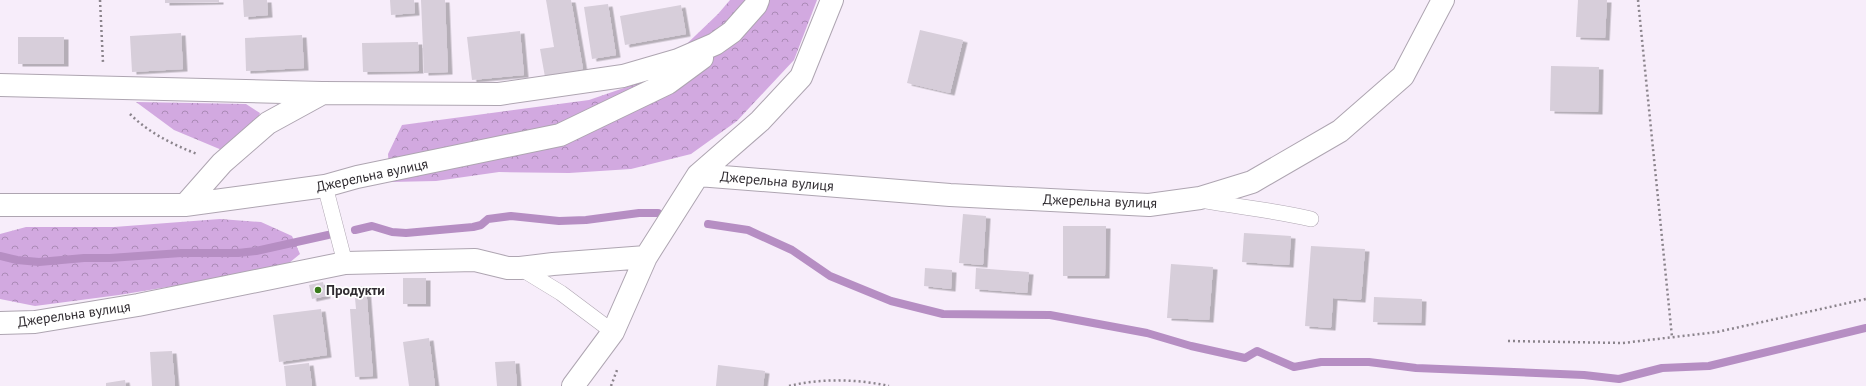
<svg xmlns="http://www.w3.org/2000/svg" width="1866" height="386" viewBox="0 0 1866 386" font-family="'PT Sans',sans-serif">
  <defs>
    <pattern id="forest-crowns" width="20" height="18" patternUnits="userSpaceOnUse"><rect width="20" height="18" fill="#d2a9e0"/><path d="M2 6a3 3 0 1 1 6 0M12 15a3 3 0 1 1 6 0" fill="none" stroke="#ab8ab6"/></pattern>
    <filter id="shadow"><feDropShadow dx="4.5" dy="2.5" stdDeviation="0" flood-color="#0004"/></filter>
  </defs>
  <rect width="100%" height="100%" fill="#f7edfa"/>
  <path fill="url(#forest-crowns)" d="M730 0H817L794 60 737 121 691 154 631 169 569 173 499 172 436 181 390 182 388 154 402 125 589 100 650 79 718 14Z
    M136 102 246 104 260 113 254 128 229 153 174 130Z
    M220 219 261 222 292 236 300 254 289 263 210 280 119 295 35 306 0 299V234L26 227H114Z"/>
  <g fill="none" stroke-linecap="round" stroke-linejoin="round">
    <path stroke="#b68ec3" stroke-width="8" d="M708 224 748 230 792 250 830 276 891 301 943 314 1050 315 1147 333 1191 346 1245 358 1257 351 1294 367 1321 362H1369L1416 368 1584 375 1619 379 1662 368 1709 366 1866 328
      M355 230 372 226 392 232 406 233 473 227 481 225 488 219 511 216 559 221 586 220 639 213H658
      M0 256 17 260 39 262 84 258H110L181 253H238L256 251 328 235"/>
  </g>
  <path fill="#d7ceda" filter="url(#shadow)" d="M165 0H219V2L165 3Z
    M243 0H267L268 15 244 17Z
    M390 0H414L415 13 391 15Z
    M421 0H445L448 72 424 73Z
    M546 0H571L583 69 545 77 540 49 554 47Z
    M1578 0H1607L1605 38 1576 37Z
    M608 4 616 55 592 59 584 7Z
    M681 5 686 34 625 45 620 16Z
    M920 30 963 40 950 93 907 83Z
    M520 31 524 75 472 80 467 37Z
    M181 33 183 69 132 72 130 36Z
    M302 35 304 68 246 71 245 38Z
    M18 37H64V64H18Z
    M418 42 419 71 363 72 362 43Z
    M1551 66 1599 67 1598 112 1550 111Z
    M963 214 986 216 983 265 959 263Z
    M1063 226H1106L1105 276H1063Z
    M1244 233 1291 236 1289 265 1242 262Z
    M1311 246 1365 249 1361 300 1333 298 1331 328 1305 326Z
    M1171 264 1213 267 1209 320 1167 318Z
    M925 268 952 270 951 289 924 286Z
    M976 268 1029 272 1027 293 975 289Z
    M403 278H426V304H403Z
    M323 282 326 296 312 299 309 285Z
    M366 286 373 376 355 377 350 309H356L354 287Z
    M1374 297 1422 299 1421 323 1373 322Z
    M321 309 327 355 279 362 273 315Z
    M429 338 435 386H409L403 342Z
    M172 351 175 386H152L150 352Z
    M515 361 517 386H497L495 362Z
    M309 363 312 386H286L284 366Z
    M718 365 765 371 763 386H716Z
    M125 380 126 386H106V383Z"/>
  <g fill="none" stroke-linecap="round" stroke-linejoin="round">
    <g stroke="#aea5b1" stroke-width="16">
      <path id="service" d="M325 186 345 263
        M1200 200C1237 207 1274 210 1311 219
        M520 268 561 293 613 332"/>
    </g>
    <g stroke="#aea5b1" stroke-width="24">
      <path id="minor" d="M0 85 322 93 499 94 623 76 678 60 715 44 732 32 756 5 758 0
        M698 175 950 195 1149 205 1200 198 1252 182 1340 131 1403 76 1443 0
        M0 205H185L325 186 357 177 560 135 668 83 702 58
        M185 205 222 163 268 123 321 94
        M0 323 35 322 138 305 345 263 475 260 508 268H520L553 264 646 257
        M573 386 613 332 646 257 698 175 760 121 801 77 832 0"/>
    </g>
    <path stroke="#8b848c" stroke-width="2.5" stroke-dasharray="2 3" stroke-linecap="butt" d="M100 0 103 63
      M1638 0 1672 337
      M130 114C149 133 172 144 197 154
      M1508 341 1623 343 1717 332 1866 299
      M611 386 617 370
      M789 386C821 378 857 379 889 386"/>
    <use href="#service" stroke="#fff" stroke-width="15"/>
    <use href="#minor" stroke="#fff" stroke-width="22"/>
  </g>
  <circle fill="#3a7b1b" stroke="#fff" stroke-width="1.5" cx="318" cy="290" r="4"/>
  <g text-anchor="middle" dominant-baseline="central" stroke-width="3.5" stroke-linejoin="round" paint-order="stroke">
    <g font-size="14" fill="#302c31" stroke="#fff">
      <text transform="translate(372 175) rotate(-12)">Джерельна вулиця</text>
      <text transform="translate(777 181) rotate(5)">Джерельна вулиця</text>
      <text transform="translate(1100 201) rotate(2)">Джерельна вулиця</text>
      <text transform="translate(74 314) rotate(-8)">Джерельна вулиця</text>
    </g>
    <g font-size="14" font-weight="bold" fill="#302c31" stroke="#fff" text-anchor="start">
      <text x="326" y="290">Продукти</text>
    </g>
  </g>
</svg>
